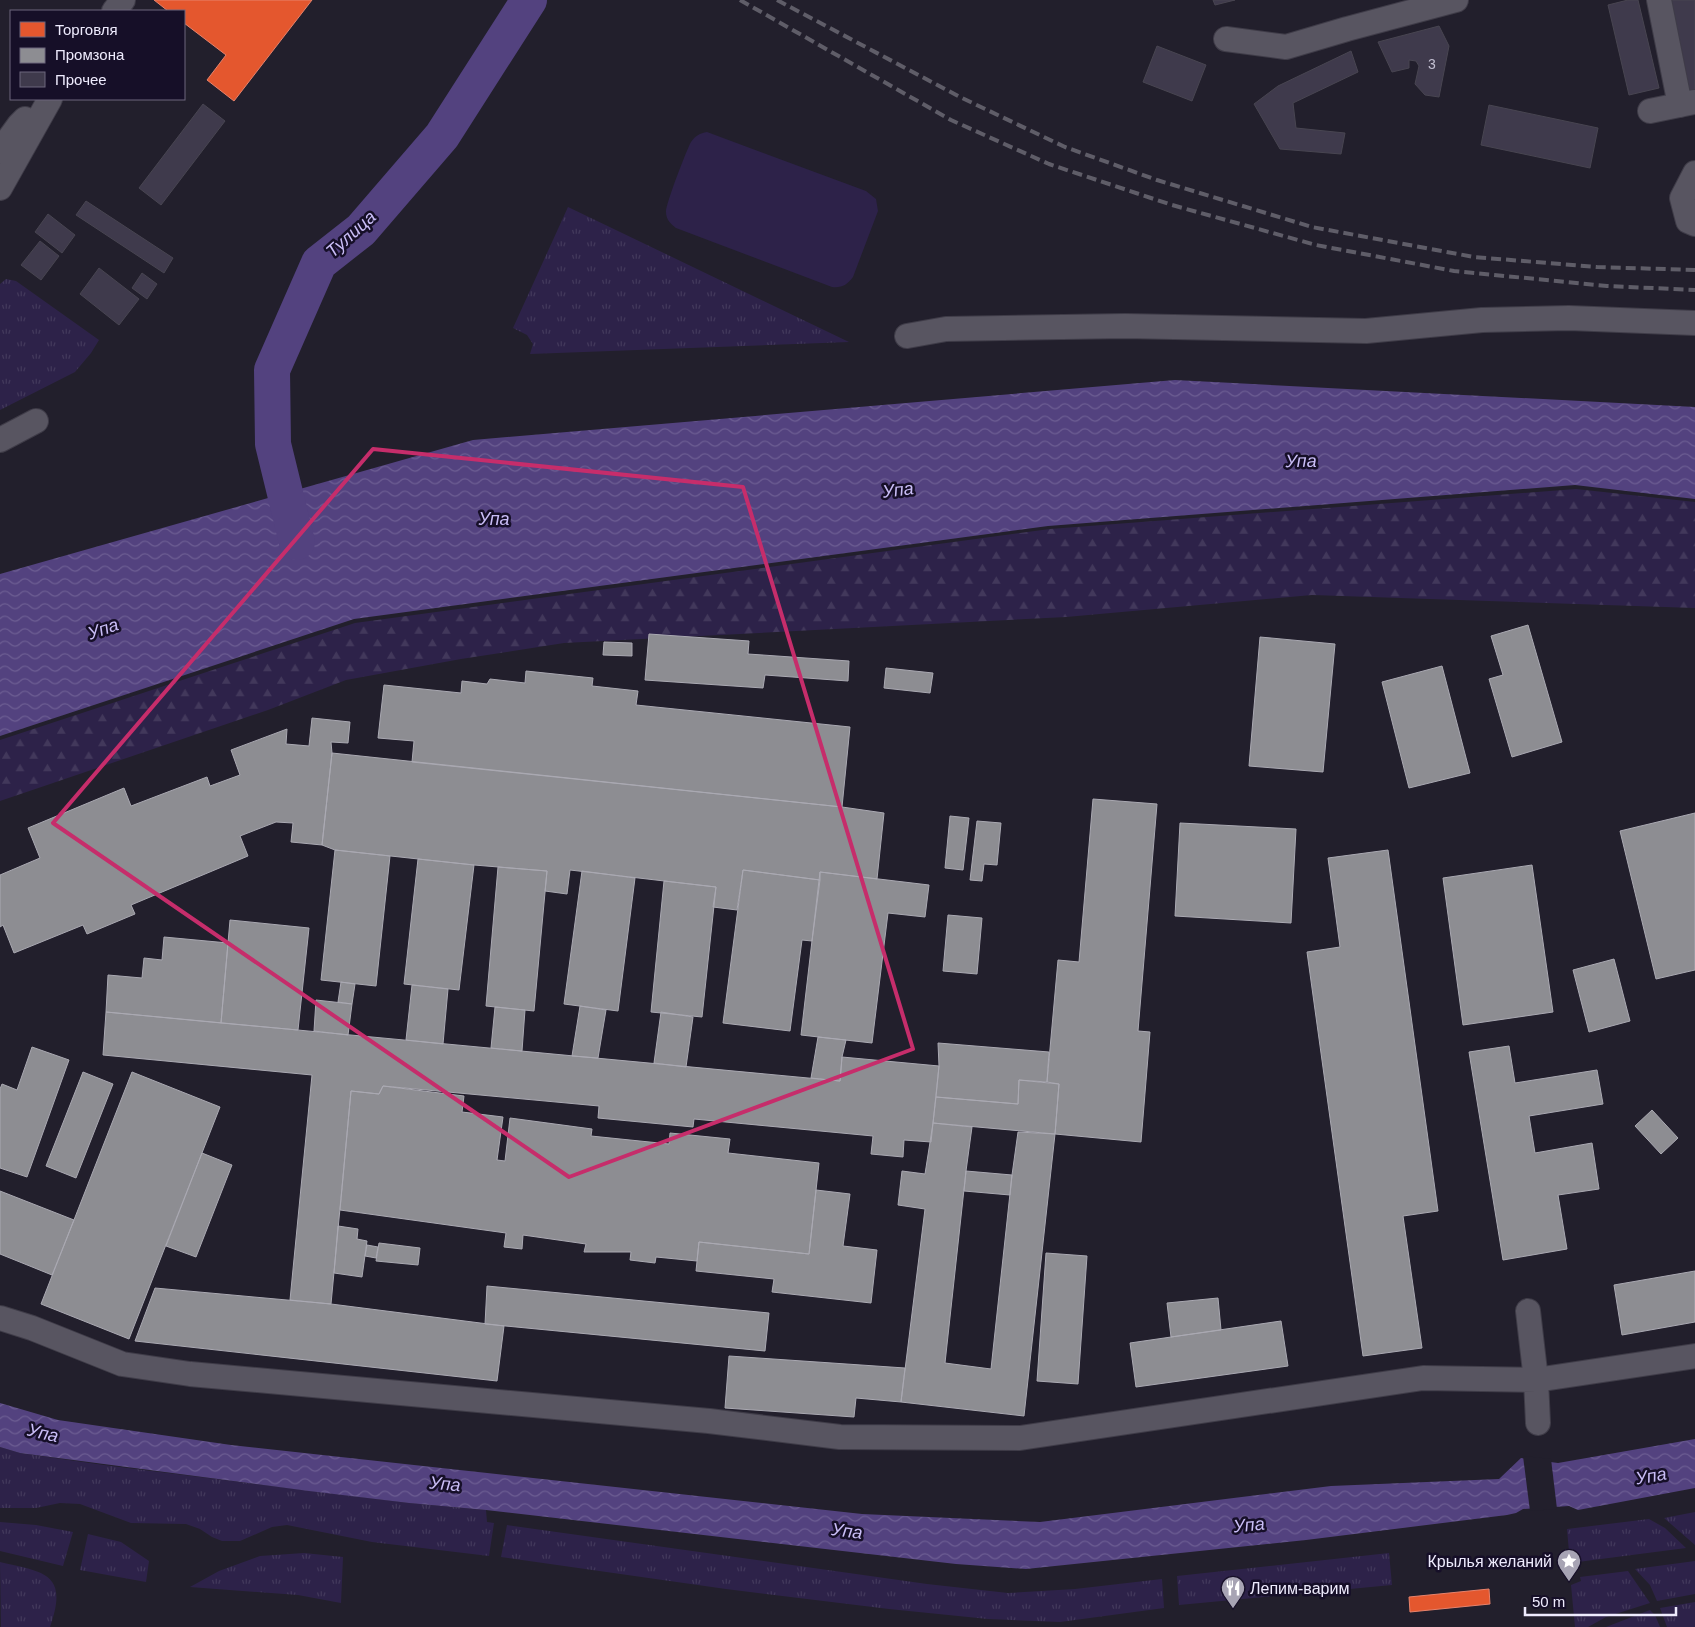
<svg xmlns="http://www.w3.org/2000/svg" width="1695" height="1627" viewBox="0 0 1695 1627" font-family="Arial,sans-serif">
  <defs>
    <pattern id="grass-tufts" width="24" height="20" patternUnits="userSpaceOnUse" patternTransform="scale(1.25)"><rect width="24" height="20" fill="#2d2249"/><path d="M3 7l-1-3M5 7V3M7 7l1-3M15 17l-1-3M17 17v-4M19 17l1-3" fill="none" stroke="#42385b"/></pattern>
    <pattern id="forest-firs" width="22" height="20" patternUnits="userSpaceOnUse" patternTransform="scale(1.25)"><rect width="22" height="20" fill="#2d2249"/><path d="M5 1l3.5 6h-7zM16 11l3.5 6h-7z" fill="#42385b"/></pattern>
    <pattern id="water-waves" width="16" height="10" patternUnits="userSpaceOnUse" patternTransform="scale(1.25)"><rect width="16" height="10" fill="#53427f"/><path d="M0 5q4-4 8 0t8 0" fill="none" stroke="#6c5d92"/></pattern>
  </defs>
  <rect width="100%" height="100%" fill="#221f2c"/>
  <path fill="url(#grass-tufts)" d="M568 207 849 342 530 354 533 344 527 335 513 328Z
    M6 279 16 281 99 340 91 353 75 372 0 410V284Z
    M0 1447 20 1453 104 1465 409 1503 486 1510 487 1522 494 1523 489 1556 372 1542 287 1525 272 1527 240 1541H222L212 1537 200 1529 186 1524 131 1523 80 1504 60 1503 36 1508H0Z
    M1695 1512V1545L1664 1518Z
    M1649 1519 1665 1528 1686 1548 1570 1563 1567 1529Z
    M0 1522 36 1525 73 1532 63 1566 0 1551Z
    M507 1525 927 1584 1008 1593 1075 1589 1162 1579 1164 1608 1060 1622 988 1619 889 1609 726 1589 501 1557Z
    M88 1534 121 1542 149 1561 146 1582 80 1570Z
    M304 1553 343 1557 341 1603 298 1595 190 1587 219 1571 260 1556Z
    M1389 1553 1392 1585 1179 1605 1177 1576Z
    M1695 1561V1594L1657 1601 1650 1585 1635 1569Z
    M0 1562C44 1572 69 1573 50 1627H1Z
    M1628 1571 1650 1603 1606 1617 1588 1627H1575L1571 1585 1581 1581 1580 1577Z
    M1695 1602V1627H1667L1660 1608Z
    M1650 1610 1655 1615 1660 1627H1606Z"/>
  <path fill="url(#forest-firs)" d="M1576 489 1695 502V608L1312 595 1066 617 564 643 461 659 346 680 268 710 0 801V740L355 623 1050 529Z"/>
  <path fill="#2d2249" d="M707 132 866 191 876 199 878 211 853 277C847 285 842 288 832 287L676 228C671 224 666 220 666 212 665 206 687 149 691 142 695 136 700 133 707 132Z"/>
  <path fill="url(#water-waves)" d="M1175 380 1695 407V499L1575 485 1048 526 354 619 0 736V574L473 440Z
    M0 1403 58 1420 231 1445 862 1514 1040 1522 1331 1486 1499 1479 1521 1458 1558 1463 1695 1439V1488L1578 1510 1569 1506 1523 1509 1516 1513 1507 1515 1306 1540 1026 1569 956 1564 486 1510 409 1503 309 1491 20 1453 0 1447Z"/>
  <path fill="#221f2c" d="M1523 1456 1551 1459 1557 1509 1530 1511Z"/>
  <path fill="#e4572e" stroke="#e7836c" d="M154 0H312L234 101 207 80 226 55 184 23V11H168Z
    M1489 1589 1490 1604 1410 1612 1409 1597Z"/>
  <path fill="#8d8d92" stroke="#aaa9b2" d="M1528 625 1562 742 1512 757 1489 679 1503 675 1491 636Z
    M649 634 749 641 748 654 849 661 848 681 765 675 763 688 645 680Z
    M1260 637 1335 644 1323 772 1249 766Z
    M604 642 632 643V656L603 655Z
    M1442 666 1470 773 1409 788 1382 682Z
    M886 668 933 673 930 693 884 688Z
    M526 671 593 678 592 686 638 691 636 705 850 727 842 807 412 762 414 741 378 738 384 685 461 693 462 681 487 684 490 679 525 683Z
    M312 718 350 722 348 743 331 742 332 753 322 845 291 842 293 823 276 822 240 836 248 856 131 905 135 914 87 934 83 925 14 953 3 925 0 927V875L40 858 28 828 124 788 131 806 207 777 210 786 240 775 231 750 287 729 286 744 309 746Z
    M332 753 842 807 884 813 877 879 820 872V880L743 870 737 910 713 907 716 887 570 870 567 894 545 891 547 871 474 865 335 850 322 845Z
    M1093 799 1157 804 1138 1031 1150 1032 1141 1142 1055 1134 1059 1084 1047 1082 1058 960 1079 962Z
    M1695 813V970L1656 979 1620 831Z
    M950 816 969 818 963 870 945 868Z
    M977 821 1001 823 997 865 984 864 982 881 970 880Z
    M1180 823 1296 829 1291 923 1175 916Z
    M335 850 390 856 376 986 321 980Z
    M1388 850 1438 1211 1403 1216 1422 1348 1363 1356 1307 952 1340 947 1328 858Z
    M418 859 474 865 459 990 404 984Z
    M1532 865 1553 1012 1463 1025 1443 878Z
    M498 867 547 871 534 1011 486 1006Z
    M743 870 820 880 812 941 802 940 790 1031 723 1023Z
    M582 871 635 878 618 1011 564 1004Z
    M820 872 929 885 925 917 888 913 872 1043 801 1035Z
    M664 881 716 887 702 1017 651 1012Z
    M948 915 982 918 977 974 943 971Z
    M230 920 309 928 298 1030 221 1023Z
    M164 937 228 943 221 1023 106 1012 108 975 142 978 144 958 162 960Z
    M1614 959 1630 1021 1589 1032 1573 970Z
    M341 982 355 984 352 1004 338 1002Z
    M412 985 448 989 443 1044 406 1040Z
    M316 1000 352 1004 348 1035 314 1031Z
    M580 1006 606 1010 598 1058 572 1056Z
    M495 1007 525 1010 522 1051 491 1048Z
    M106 1012 840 1081 842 1057 939 1066 931 1142 904 1140 903 1157 871 1154 873 1136 694 1119 693 1127 598 1118 599 1106 383 1086 379 1094 351 1091 331 1304 290 1300 312 1075 103 1055Z
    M661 1012 693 1017 686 1067 654 1063Z
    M818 1037 846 1040 842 1057 840 1081 811 1078Z
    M938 1043 1049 1052 1047 1082 1019 1080 1018 1104 936 1097 939 1066Z
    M1509 1046 1515 1083 1597 1070 1603 1104 1529 1116 1535 1153 1592 1143 1599 1189 1558 1195 1567 1249 1503 1260 1469 1052Z
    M32 1047 69 1060 27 1177 0 1168V1089L2 1084 17 1090Z
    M83 1072 113 1084 76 1178 46 1166Z
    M132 1072 220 1107 129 1339 41 1304Z
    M1019 1080 1059 1084 1055 1134 933 1123 936 1097 1018 1104Z
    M383 1086 464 1096 462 1112 503 1117 497 1160 505 1161 510 1118 592 1129 591 1136 669 1144 670 1133 730 1139 728 1153 819 1163 809 1254 699 1242 697 1261 656 1257 655 1263 630 1260 631 1252H584L586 1244 523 1235 522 1249 504 1247 506 1233 340 1210 351 1091 379 1094Z
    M1652 1110 1678 1138 1661 1154 1635 1126Z
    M933 1123 972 1127 966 1171 945 1363 991 1369 1012 1175 1018 1132 1055 1134 1024 1416 901 1402 925 1209 898 1205 902 1171 925 1174Z
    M202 1153 232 1165 196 1257 166 1246Z
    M966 1171 1012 1175 1010 1195 964 1191Z
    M816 1190 850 1194 843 1246 877 1250 871 1303 772 1292 774 1279 696 1271 699 1242 809 1254Z
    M0 1191 74 1220 52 1275 0 1254Z
    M338 1226 358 1229 357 1239 367 1241 362 1277 334 1273Z
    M379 1243 420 1248 418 1265 376 1261Z
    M367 1245 378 1247 376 1258 365 1256Z
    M1046 1253 1087 1256 1078 1384 1037 1381Z
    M1695 1271V1322L1622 1335 1614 1285Z
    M487 1286 769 1313 765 1351 485 1324Z
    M155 1288 331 1304 504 1326 497 1381 135 1341Z
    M1218 1298 1221 1330 1171 1337 1167 1303Z
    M1281 1321 1288 1366 1136 1387 1130 1343Z
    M729 1356 905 1368 901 1402 856 1398 854 1417 725 1408Z"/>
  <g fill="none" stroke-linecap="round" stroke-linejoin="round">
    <path stroke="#53427f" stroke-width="36" d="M297 542 273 444 272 370 319 263 361 230 442 136 529 0"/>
  </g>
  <path fill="#3f3a4c" stroke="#484551" d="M1213 0H1235L1215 5Z
    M1628 0H1638L1659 88 1629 95 1608 5Z
    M1669 0H1695V93L1689 94Z
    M1439 26 1449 46 1439 97 1425 95 1415 84 1419 66 1416 61 1409 60V68L1392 72 1378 42Z
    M1157 46 1206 65 1192 101 1143 82Z
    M1351 51 1358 72 1293 103 1296 128 1345 133 1341 154 1280 149 1254 104 1278 86Z
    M203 104 225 121 161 205 139 188Z
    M1489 105 1598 128 1590 168 1481 145Z
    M86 201 173 258 164 273 76 215Z
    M48 214 75 235 62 253 35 232Z
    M40 241 59 256 41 280 21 265Z
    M99 268 139 299 119 325 80 294Z
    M142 273 157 284 147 299 132 288Z"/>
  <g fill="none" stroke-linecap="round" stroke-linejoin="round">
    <g stroke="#3f3c48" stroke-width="26">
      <path id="minor" d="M1659 0 1680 105
        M114 11 123 0
        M1226 39 1286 47 1347 29 1456 0
        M1650 111 1694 102
        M0 151 19 125 25 119
        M1695 173 1682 198 1688 221 1695 224
        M0 188 50 99
        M907 336 946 329 1125 326 1366 331 1482 320 1569 318 1695 323
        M0 440 36 421
        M1528 1311 1536 1380 1538 1423
        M0 1318 32 1328 122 1364 190 1374 709 1421 840 1437 1020 1438 1423 1378 1536 1380 1695 1356"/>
    </g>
    <use href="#minor" stroke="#585561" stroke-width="24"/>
    <path stroke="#5f5d68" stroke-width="4" stroke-dasharray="10 5" stroke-linecap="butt" d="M740 0 951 120 1049 164 1172 205 1316 245 1454 271 1607 286 1695 290
      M777 0 960 97 1065 147 1157 180 1312 227 1474 257 1597 267 1695 270"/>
  </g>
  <path fill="none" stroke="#c62d6b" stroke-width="4" stroke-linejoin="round" d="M373 449 743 487 913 1049 569 1177 53 823Z"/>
  <defs>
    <g id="sight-pin" transform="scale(1.25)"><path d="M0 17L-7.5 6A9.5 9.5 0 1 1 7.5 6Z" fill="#a7a4b4" stroke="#160f28"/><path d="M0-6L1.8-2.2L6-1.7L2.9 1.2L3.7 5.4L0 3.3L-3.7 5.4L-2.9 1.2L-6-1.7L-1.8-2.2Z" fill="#fff"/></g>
    <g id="restaurant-pin" transform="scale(1.25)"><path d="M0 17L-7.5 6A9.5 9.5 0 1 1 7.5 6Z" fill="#a7a4b4" stroke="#160f28"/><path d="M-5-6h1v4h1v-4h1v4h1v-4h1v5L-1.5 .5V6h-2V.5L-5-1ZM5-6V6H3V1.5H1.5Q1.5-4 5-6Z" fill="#fff"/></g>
  </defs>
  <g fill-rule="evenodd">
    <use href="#sight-pin" x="1569" y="1561"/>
    <use href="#restaurant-pin" x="1233" y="1588"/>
  </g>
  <g text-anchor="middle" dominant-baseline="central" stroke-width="5" stroke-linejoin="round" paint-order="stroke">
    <g font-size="14" fill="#c2bfd1">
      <text x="1432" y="64">3</text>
    </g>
    <g font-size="16" fill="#eeebfd" stroke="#160f28" text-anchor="end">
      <text x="1552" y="1561">Крылья желаний</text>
      <text x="1250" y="1588" text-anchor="start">Лепим-варим</text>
    </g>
    <g font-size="18" font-style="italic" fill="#c9bdf6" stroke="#160f28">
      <text transform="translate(351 234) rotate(-42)">Тулица</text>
      <text transform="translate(1301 461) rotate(-1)">Упа</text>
      <text transform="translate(898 490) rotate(-7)">Упа</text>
      <text x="494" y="519">Упа</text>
      <text transform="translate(103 629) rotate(-19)">Упа</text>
      <text transform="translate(43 1433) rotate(13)">Упа</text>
      <text transform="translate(1651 1476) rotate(-10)">Упа</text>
      <text transform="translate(445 1484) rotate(5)">Упа</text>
      <text transform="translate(1249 1525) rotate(-6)">Упа</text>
      <text transform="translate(847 1531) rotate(7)">Упа</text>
    </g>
  </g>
  <rect x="10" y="10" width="175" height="90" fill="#160f28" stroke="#6c677d"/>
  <rect x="20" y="22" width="25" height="15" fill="#e4572e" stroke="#6c677d"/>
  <text x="55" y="35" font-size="15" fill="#eeebfd">Торговля</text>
  <rect x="20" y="48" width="25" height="15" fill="#8d8d92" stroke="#6c677d"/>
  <text x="55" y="60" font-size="15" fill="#eeebfd">Промзона</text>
  <rect x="20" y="72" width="25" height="15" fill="#3f3a4c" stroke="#6c677d"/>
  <text x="55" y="85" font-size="15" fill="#eeebfd">Прочее</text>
  <path d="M1525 1607v8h151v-8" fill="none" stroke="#eeebfd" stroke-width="2.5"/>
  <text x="1532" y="1607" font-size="15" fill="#eeebfd" stroke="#160f28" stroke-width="4" paint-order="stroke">50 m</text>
</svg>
